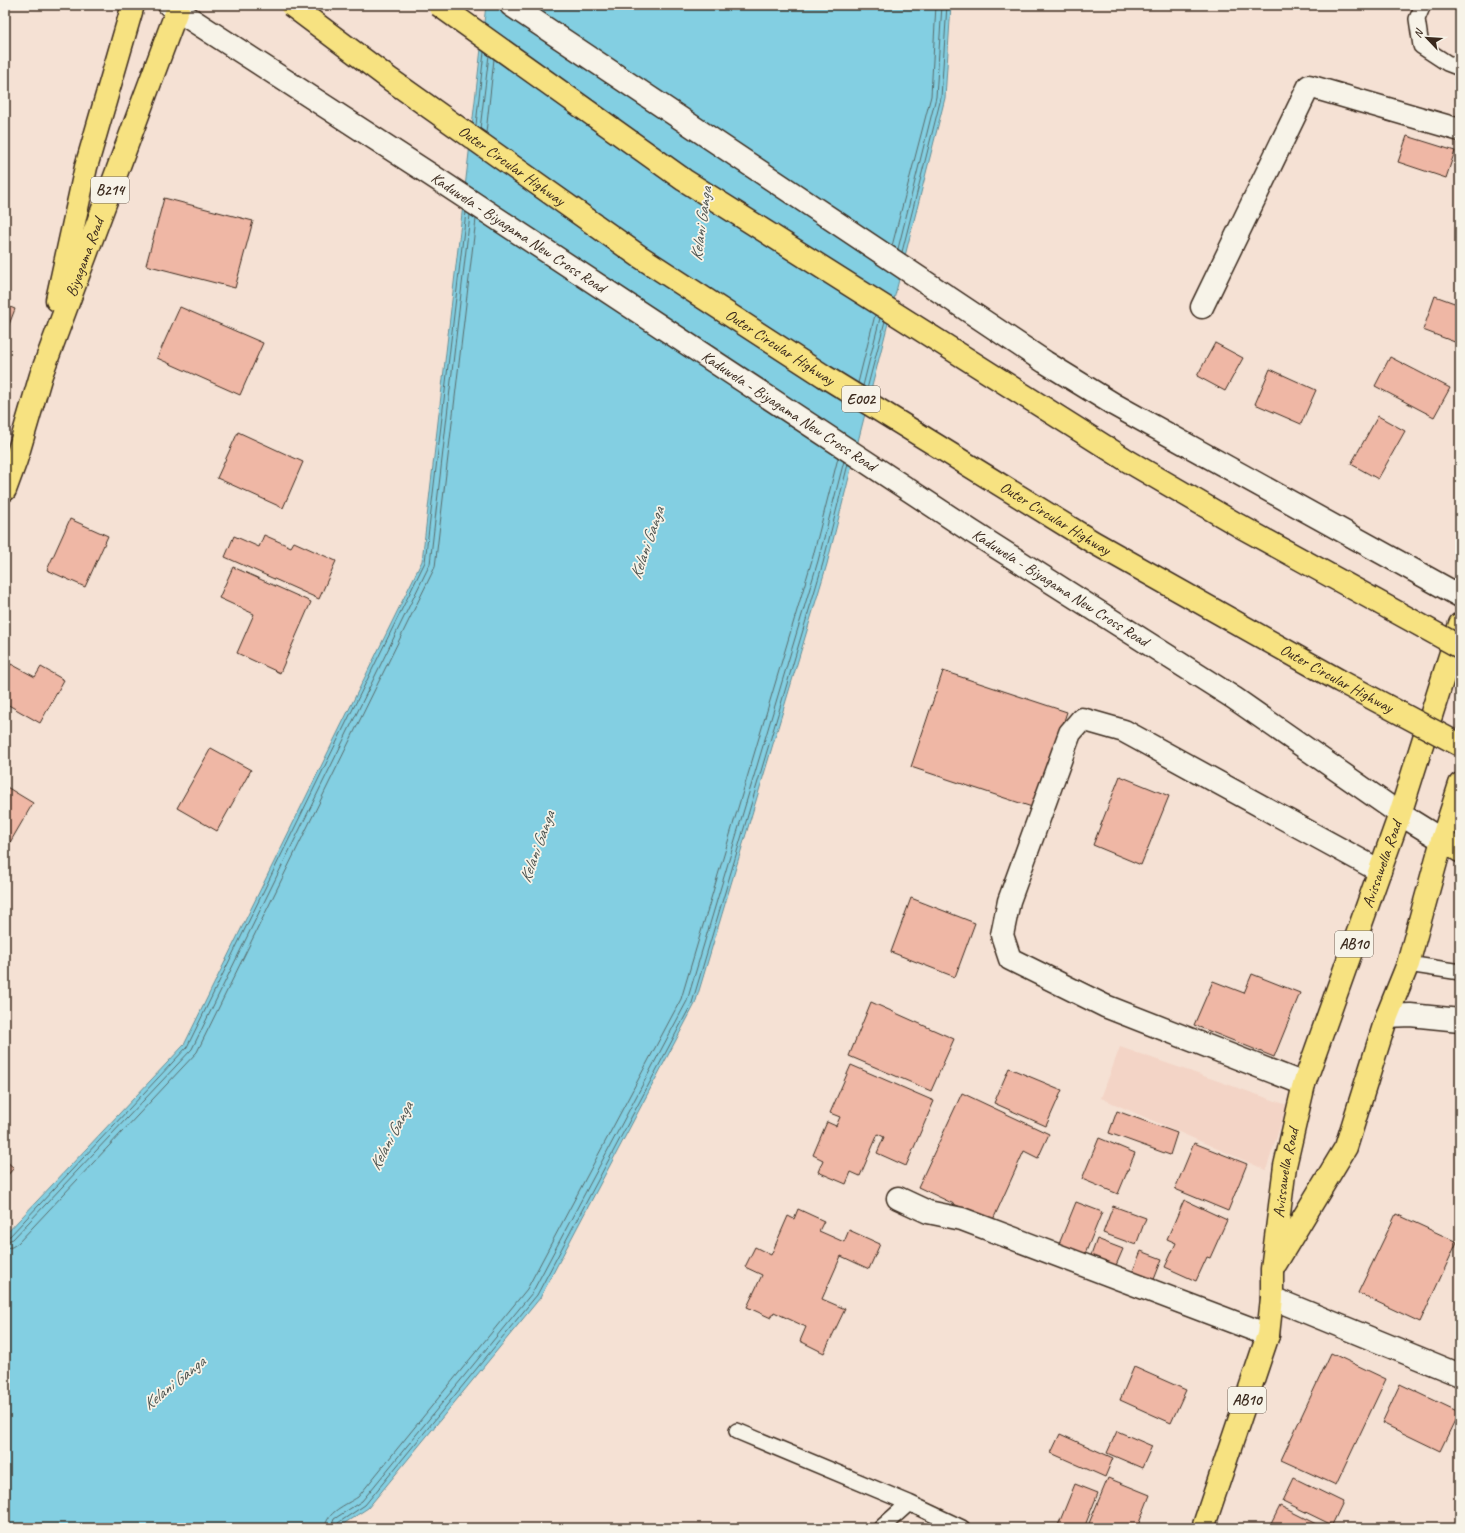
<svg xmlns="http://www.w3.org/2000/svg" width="1465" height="1533" viewBox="0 0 1465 1533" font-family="Caveat,sans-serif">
  <rect width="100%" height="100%" fill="#f5e1d4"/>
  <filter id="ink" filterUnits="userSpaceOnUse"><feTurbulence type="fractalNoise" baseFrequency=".025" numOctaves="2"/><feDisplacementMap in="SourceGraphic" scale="8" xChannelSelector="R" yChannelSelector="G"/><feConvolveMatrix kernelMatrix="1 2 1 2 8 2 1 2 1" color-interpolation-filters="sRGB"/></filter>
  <g filter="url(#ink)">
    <path fill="#f3d4c6" d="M1120 1047 1287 1105 1266 1170 1101 1098Z"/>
    <path fill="#83cfe2" stroke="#668d94" d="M486 5H951L945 98 827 564 695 1004 540 1298 368 1508 337 1528H5V1235L184 1045 422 561Z"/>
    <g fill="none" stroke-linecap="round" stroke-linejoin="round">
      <path stroke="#586c6c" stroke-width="1" d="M476 125 484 52
        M480 129 489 55
        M486 133 494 59
        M892 246 931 96 936 5
        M898 249 936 97 942 5
        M902 252 941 98 947 5
        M858 383 875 315
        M863 386 880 318
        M867 389 885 321
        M5 1237 10 1236 187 1047 425 562 466 212
        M5 1242 13 1239 192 1049 430 564 470 215
        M5 1248 12 1247 18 1243 197 1052 435 567 476 219
        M325 1528C326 1512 346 1505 358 1497L527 1289 681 999 812 560 838 458
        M331 1528 334 1519 362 1501 532 1293 687 1001 818 561 844 461
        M336 1528 338 1523 365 1505 537 1295 692 1003 823 563 848 464"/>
    </g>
    <path fill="#efb7a5" stroke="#3b2a1e" d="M1407 136 1455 151 1446 178 1398 162Z
      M164 198 253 221 235 288 146 265Z
      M1435 296 1460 305V344L1423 330Z
      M5 305 15 309 5 335Z
      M180 307 263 343 240 395 157 358Z
      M1215 343 1243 358 1225 391 1197 376Z
      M1390 357 1450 388 1434 417 1375 386Z
      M1270 369 1316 390 1301 424 1255 404Z
      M1378 416 1405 431 1378 479 1351 464Z
      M238 432 303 462 283 508 217 478Z
      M70 519 108 536 85 587 47 570Z
      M264 535 291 547 294 542 336 561 319 599 225 557 234 536 259 547Z
      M233 567 311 602 280 673 237 653 254 614 219 598Z
      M11 664 35 677 41 667 64 680 40 723 5 703V675Z
      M943 671 1067 712 1035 808 911 767Z
      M211 748 251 770 217 831 177 808Z
      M1120 776 1169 796 1141 865 1093 845Z
      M5 786 33 803 5 851Z
      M911 898 975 923 955 977 891 952Z
      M1252 974 1300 993 1274 1057 1194 1025 1213 981 1244 993Z
      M871 1002 954 1039 931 1091 849 1056Z
      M851 1065 934 1101 906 1166 877 1153 884 1137 878 1134 860 1176 851 1172 846 1184 818 1172 823 1160 813 1155 827 1122 836 1126 840 1117 830 1113Z
      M1009 1068 1062 1090 1046 1126 994 1103Z
      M962 1093 1049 1134 1038 1158 1024 1151 992 1222 918 1187Z
      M1117 1111 1177 1133 1170 1155 1109 1133Z
      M1099 1138 1135 1153 1118 1194 1082 1179Z
      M1194 1143 1247 1164 1228 1211 1175 1189Z
      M5 1160 14 1168 5 1178Z
      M1184 1200 1227 1220 1210 1258 1207 1257 1196 1281 1165 1267 1176 1243 1167 1239Z
      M1076 1202 1102 1212 1083 1259 1057 1249Z
      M1113 1206 1146 1218 1136 1245 1103 1233Z
      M798 1209 824 1221 819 1231 844 1242 849 1230 880 1244 869 1269 841 1256 822 1299 845 1309 824 1353 800 1341 806 1327 774 1312 771 1318 747 1307 762 1275 745 1267 755 1247 771 1255 788 1216 794 1219Z
      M1396 1214 1457 1242 1420 1322 1358 1293Z
      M1097 1239 1123 1249 1114 1270 1089 1261Z
      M1141 1251 1162 1259 1153 1282 1132 1273Z
      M1331 1353 1386 1379 1336 1485 1281 1460Z
      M1134 1367 1186 1390 1171 1423 1120 1400Z
      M1400 1384 1459 1412 1440 1451 1382 1423Z
      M1117 1431 1152 1446 1142 1468 1107 1453Z
      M1060 1434 1113 1458 1105 1477 1051 1453Z
      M1108 1478 1150 1495 1137 1528H1087Z
      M1294 1478 1343 1502 1332 1525 1283 1501Z
      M1075 1484 1098 1493 1084 1528H1057Z
      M1280 1506 1324 1528H1269Z"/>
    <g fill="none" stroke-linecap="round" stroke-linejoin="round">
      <g stroke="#3b2a1e" stroke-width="18">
        <path id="lane" d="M1423 5 1417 19 1421 46 1447 63 1460 68
          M1408 964 1460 972
          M737 1431 909 1503 962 1528
          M881 1528 909 1503"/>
      </g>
      <g stroke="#3b2a1e" stroke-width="25">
        <path id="street" d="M1202 307 1309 86 1460 130
          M1387 1016 1410 1015 1460 1020
          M1304 1084 1105 1006 1010 959 1002 935 1009 901 1070 733 1082 719 1124 731 1380 871
          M898 1198 928 1212 962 1219 1268 1335
          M1272 1298 1460 1375"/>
      </g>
      <g stroke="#3b2a1e" stroke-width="25">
        <g id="secondary">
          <path id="s1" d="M169 5 431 175 971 531 1234 698 1400 814 1442 840"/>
          <path d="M511 5 1045 362 1115 405 1460 596"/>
        </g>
      </g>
      <g stroke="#3b2a1e" stroke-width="25">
        <g id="primary">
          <path d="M57 300 86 167 133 5"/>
          <path id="s2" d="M5 490 16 460 41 375 179 5"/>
          <path d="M1276 1263 1346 1147 1387 1016 1408 964 1442 840 1460 784"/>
          <path id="s3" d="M1203 1528 1268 1335 1272 1298V1269L1285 1166 1304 1084 1400 814 1460 624"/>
        </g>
      </g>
      <g stroke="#3b2a1e" stroke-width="25">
        <path id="highway" d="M1442 840 1460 851"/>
      </g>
      <use href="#lane" stroke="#f7f3e8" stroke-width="15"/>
      <use href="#street" stroke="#f7f3e8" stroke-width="22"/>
      <use href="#secondary" stroke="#f7f3e8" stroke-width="22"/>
      <use href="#primary" stroke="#f7e281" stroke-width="22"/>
      <use href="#highway" stroke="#f7e281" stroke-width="22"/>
      <g stroke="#3b2a1e" stroke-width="25" stroke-linecap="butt">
        <g id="highway-bridge">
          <path id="s4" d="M291 5 391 80 639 256 824 376 1093 542 1340 681 1460 745"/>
          <path d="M439 5 684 180 1128 461 1238 525 1460 647"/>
        </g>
      </g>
      <use href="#highway-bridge" stroke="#f7e281" stroke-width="22"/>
    </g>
  </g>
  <g text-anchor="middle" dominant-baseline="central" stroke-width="3.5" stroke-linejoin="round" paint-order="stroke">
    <g fill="#f7f3e8" stroke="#73665b" stroke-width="1">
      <rect x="91" y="177" width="38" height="26" rx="3"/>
      <rect x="842" y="386" width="38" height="26" rx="3"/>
      <rect x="1335" y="931" width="38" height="26" rx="3"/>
      <rect x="1228" y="1387" width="38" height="26" rx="3"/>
    </g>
    <g font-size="15" font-weight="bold" fill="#3b2a1e">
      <text x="110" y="190">B214</text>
      <text x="861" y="399">E002</text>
      <text x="1354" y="944">AB10</text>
      <text x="1247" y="1400">AB10</text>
    </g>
    <g font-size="16" fill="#3b2a1e" stroke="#f7f3e8">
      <text stroke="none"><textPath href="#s4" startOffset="273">Outer Circular Highway</textPath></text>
      <text stroke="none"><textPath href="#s1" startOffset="417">Kaduwela - Biyagama New Cross Road</textPath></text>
      <text stroke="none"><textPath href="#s2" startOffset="246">Biyagama Road</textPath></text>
      <text stroke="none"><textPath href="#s4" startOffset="597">Outer Circular Highway</textPath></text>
      <text stroke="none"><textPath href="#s1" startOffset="741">Kaduwela - Biyagama New Cross Road</textPath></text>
      <text stroke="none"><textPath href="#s4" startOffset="921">Outer Circular Highway</textPath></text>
      <text stroke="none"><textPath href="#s1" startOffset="1065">Kaduwela - Biyagama New Cross Road</textPath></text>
      <text stroke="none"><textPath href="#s4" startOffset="1245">Outer Circular Highway</textPath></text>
      <text stroke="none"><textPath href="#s3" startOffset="691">Avissawella Road</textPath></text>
      <text stroke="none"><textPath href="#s3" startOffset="367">Avissawella Road</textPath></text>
    </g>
    <g font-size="17" font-style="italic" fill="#4d534f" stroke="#f7f3e8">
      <text transform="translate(701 224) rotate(-82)">Kelani Ganga</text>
      <text transform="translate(647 543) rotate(-71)">Kelani Ganga</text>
      <text transform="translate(537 847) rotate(-70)">Kelani Ganga</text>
      <text transform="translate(391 1136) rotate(-62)">Kelani Ganga</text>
      <text transform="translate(174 1383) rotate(-39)">Kelani Ganga</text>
    </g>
  </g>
  <rect width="1465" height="1533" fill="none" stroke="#f7f3e8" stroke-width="20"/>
  <rect x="10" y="10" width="1445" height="1513" fill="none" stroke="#3b2a1e" stroke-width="1.5" filter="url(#ink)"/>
  <g transform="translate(1427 38) rotate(295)" stroke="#f7f3e8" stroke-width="3" paint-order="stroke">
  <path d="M0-3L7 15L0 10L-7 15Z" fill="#3b2a1e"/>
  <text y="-6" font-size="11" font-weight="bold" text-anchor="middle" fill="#3b2a1e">N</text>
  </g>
</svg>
